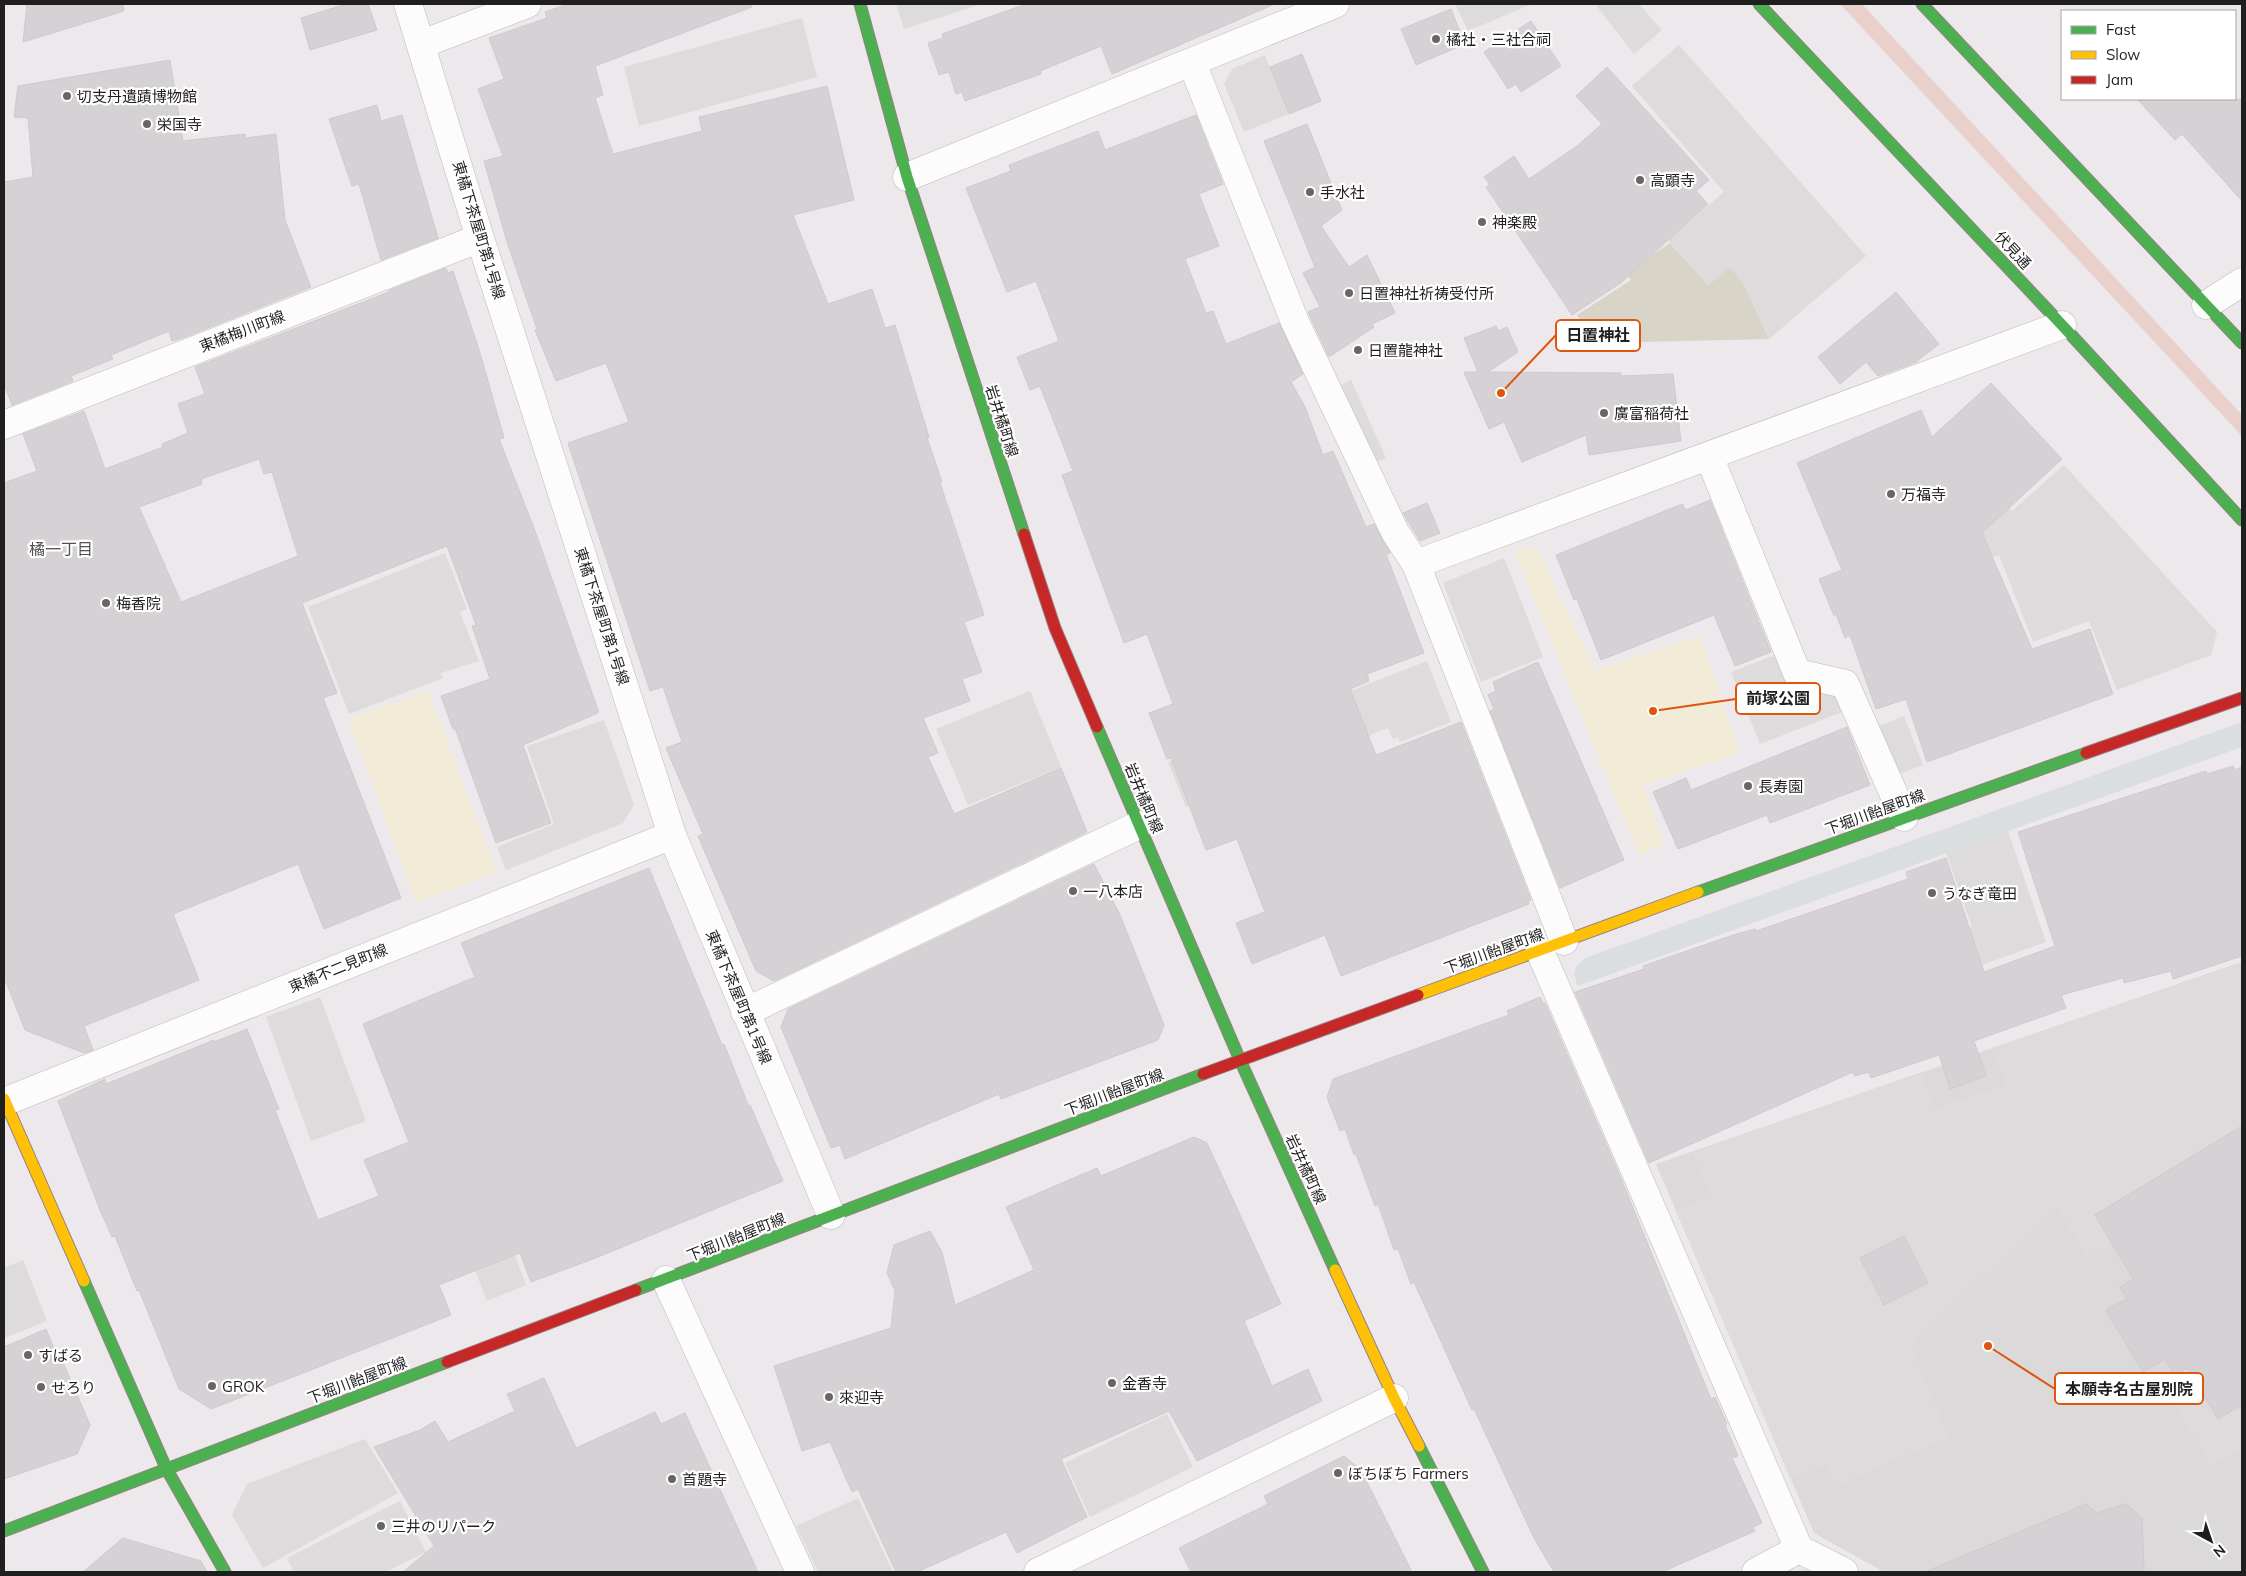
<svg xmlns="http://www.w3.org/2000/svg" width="2246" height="1576" viewBox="0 0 2246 1576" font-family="Mulish,'Noto Sans JP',sans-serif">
  <rect width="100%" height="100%" fill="#ede8eb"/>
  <path fill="#dbd9da" d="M2242 962V1572H1884L1814 1533 1656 1164Z"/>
  <path fill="#e9d0cb" d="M1840 4H1862L2242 415V436Z"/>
  <path fill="#d8d4c7" d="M1670 243 1708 285 1730 267 1744 284 1769 339 1596 343 1577 315 1631 280 1626 273Z"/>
  <path fill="#f1ebd7" d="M1536 546 1595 670 1700 636 1740 753 1644 785 1664 844 1639 856 1514 550Z
    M428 691 497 872 416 903 348 718Z"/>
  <path fill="#dddbdc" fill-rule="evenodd" d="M896 4H982L904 29Z
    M1455 4H1532L1468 31Z
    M1595 4H1639L1662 30 1634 54Z
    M802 18 817 77 639 126 624 67Z
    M1679 45 1866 256 1769 339 1744 284 1730 267 1708 285 1668 240 1724 192 1632 86Z
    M1265 55 1288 114 1244 132 1224 84 1232 69Z
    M1351 380 1386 458 1374 463 1340 386Z
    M2064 465 2217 632 2211 655 2117 690 2089 621 2033 642 1999 555 1990 558 1978 527 2001 499 2012 511Z
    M445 553 467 609 460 612 479 661 441 673 443 678 349 714 308 607Z
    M1504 558 1543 657 1481 682 1443 583Z
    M1775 655 1789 690 1811 681 1835 688 1844 711 1760 744 1731 672Z
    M1427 661 1451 722 1400 742 1398 737 1393 739 1388 728 1186 807 1168 762Z
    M1030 691 1061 767 968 805 936 729Z
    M1904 716 1923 765 1899 774 1879 726Z
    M604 720 634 805 623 823 506 870 497 847 554 824 527 746Z
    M2008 831 2046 942 1976 967 1964 930 1972 927 1946 853Z
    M2242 962V1126L2095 1215 2112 1243 2087 1258 2057 1206 1911 1346 1949 1437 1836 1486 1827 1464 1791 1480 1676 1211 1711 1196 1692 1152 1922 1072 1935 1109 2005 1084 1992 1048ZM1904 1236 1928 1283 1884 1305 1861 1259Z
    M320 997 366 1121 311 1141 266 1017Z
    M464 1123 526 1285 487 1301 424 1139Z
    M23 1260 47 1321 4 1338V1268Z
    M2197 1385 2218 1419 2242 1405V1449L2212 1466 2172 1401Z
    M1167 1414 1193 1467 1090 1517 1065 1463Z
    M365 1439 398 1493 263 1568 232 1515 247 1484Z
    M858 1498 893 1572H818L796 1526Z
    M400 1501 426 1552 386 1572H294L287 1558Z"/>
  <path fill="#dbdede" d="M2242 722V747L1578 986 1576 981 1574 973 1577 965 1585 958Z"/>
  <path fill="#d5d1d4" stroke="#d0c9ce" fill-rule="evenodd" d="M27 4H123L124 11 23 42Z
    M346 4H368L377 30 310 50 301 18Z
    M568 4H751L752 7 595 66 603 95 595 98 613 154 702 131 699 117 827 86 854 200 793 215 828 304 872 289 885 328 895 325 929 437 927 438 942 482 940 483 984 615 964 622 982 672 962 679 970 701 923 718 938 753 928 757 954 814 1061 768 1087 832 774 981 756 971 698 836 703 834 666 748 682 742 663 687 650 691 568 443 629 422 606 363 556 381 535 330 537 329 507 242 484 161 503 156 478 89 504 79 489 38 547 18 545 12Z
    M1026 4H1275L1112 74 1101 46 1040 71 1041 74 965 101 962 92 956 94 949 72 939 75 928 43 943 38 942 34Z
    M1451 9 1465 44 1416 65 1401 29Z
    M1531 21 1561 66 1521 92 1516 84 1508 89 1484 52Z
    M1302 54 1321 101 1289 114 1270 67Z
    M170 60 183 141 245 134 246 138 276 134 285 220 311 287 185 337 172 341 169 331 111 355 113 359 71 376 73 381 12 405 4 384V182L33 177 28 118 14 117 18 86Z
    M1607 67 1709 180 1696 191 1708 204 1622 282 1572 315 1486 187 1490 185 1484 177 1514 156 1529 179 1577 146 1602 124 1576 96Z
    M2137 99H2242V201L2182 134 2175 140Z
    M377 105 381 121 402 115 438 238 381 260 359 184 352 186 329 119Z
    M1196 115 1223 184 1199 194 1219 246 1185 259 1206 313 1213 311 1226 344 1279 323 1303 374 1291 382 1305 407 1323 455 1333 451 1366 527 1374 524 1390 553 1386 554 1424 653 1367 674 1369 681 1350 689 1376 755 1461 722 1531 900 1528 901 1529 904 1341 976 1325 935 1252 964 1236 923 1265 912 1237 839 1206 850 1171 758 1167 759 1149 713 1173 704 1147 634 1124 643 1062 475 1073 471 1040 386 1030 390 1017 357 1059 341 1036 281 1007 292 966 188 1011 171 1009 165 1098 131 1105 150Z
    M1307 124 1342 210 1321 226 1349 267 1367 255 1395 313 1372 324 1374 327 1329 357 1308 312 1320 307 1303 273 1315 267 1264 141Z
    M446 268 448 273 453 271 480 353 504 438 499 439 534 528 598 710V713L523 745 551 823 496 843 455 728 453 729 441 696 490 679 472 626 476 625 447 546 302 603 337 693 323 698 401 898 324 929 298 864 173 914 199 980 84 1026 93 1050 84 1053 25 1030 4 977V483L37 471 23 434 84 411 105 469 163 447 162 444 188 433 178 404 205 394 195 367 389 292 390 290ZM259 459 264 474 272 472 298 556 181 602 139 507 202 484 201 479Z
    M1896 292 1939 344 1916 362 1878 376 1866 362 1840 384 1818 357Z
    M1496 326 1498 331 1507 327 1518 352 1488 372 1621 373V376L1673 374 1681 441 1589 455 1586 435 1522 462 1504 422 1489 429 1464 372H1478L1464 338Z
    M1991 383 2062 459 1982 533 2032 649 2090 629 2113 694 1927 762 1906 699 1876 709 1850 635 1845 638 1836 614 1834 616 1819 579 1842 570 1797 463 1921 410 1932 437Z
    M1710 500 1771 652 1735 666 1714 615 1601 660 1577 599 1574 600 1556 555 1682 504 1686 510Z
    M1427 503 1440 533 1420 541 1403 513Z
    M1538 662 1624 860 1560 888 1490 711 1494 709 1488 695 1496 691 1493 682Z
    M1847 727 1870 785 1770 823 1767 815 1678 849 1653 792 1686 778 1691 790Z
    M2233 766 2234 770 2242 767V956L2173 979 2171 971 2124 983 2123 978 2061 995 2066 1008 1974 1041 1986 1076 1950 1089 1939 1055 1871 1078 1869 1072 1855 1076 1853 1072 1649 1163 1575 992 1644 969 1643 966 1733 935 1755 929 1756 931 1908 879 1906 872 1946 858 1984 972 2055 946 2018 832 2206 771 2207 774Z
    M1094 864 1120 915 1164 1025 1158 1040 1001 1099 999 1094 845 1159 840 1145 831 1148 781 1027 788 1009Z
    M649 868 722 1045 724 1044 749 1107 750 1105 783 1181 593 1259 531 1282 520 1253 439 1285 451 1315 211 1409 179 1389 139 1290 137 1291 115 1236 112 1237 100 1210 58 1101 105 1079 106 1084 214 1040V1042L247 1029 279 1109 275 1110 318 1220 379 1196 364 1160 409 1142 363 1024 475 977 461 943Z
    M1540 997 1543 1003H1545L1620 1176 1711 1399 1715 1397 1727 1424 1725 1425 1738 1456 1732 1458 1762 1523 1753 1527 1755 1531 1662 1572H1554L1534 1538 1474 1409 1472 1410 1414 1282 1411 1284 1398 1249 1394 1250 1378 1204 1375 1206 1356 1154 1354 1155 1345 1129 1340 1131 1327 1097 1333 1079 1509 1015 1507 1011Z
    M2242 1126V1405L2218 1419 2187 1368 2174 1376 2165 1359 2143 1372 2106 1310 2127 1299 2120 1287 2133 1279 2095 1215Z
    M1194 1137 1207 1143 1281 1304 1244 1321 1272 1386 1308 1369 1322 1401 1197 1461 1169 1411 1061 1459 1087 1517 1017 1553 1006 1532 917 1572H896L858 1489 852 1492 830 1442 802 1451 774 1366 891 1328 895 1291 887 1273 894 1245 930 1231 942 1252 955 1305 1034 1270 1006 1207 1097 1168 1101 1176Z
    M1904 1236 1928 1283 1884 1305 1860 1258Z
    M46 1329 60 1363 63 1362 90 1425 77 1454 4 1479V1347Z
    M544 1378 576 1448 655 1412 661 1424 685 1413 758 1572H403L434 1546 374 1447 420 1430 435 1421 448 1442 515 1411 507 1394Z
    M1344 1456 1361 1470 1412 1572H1191L1179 1548 1268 1504 1264 1496Z
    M2086 1504 2097 1513 2126 1504 2142 1518 2144 1572H1925Z
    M123 1538 201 1561 207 1572H83Z"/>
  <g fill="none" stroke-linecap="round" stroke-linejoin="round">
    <g stroke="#bcb9bb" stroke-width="29">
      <path id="street" d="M408 4 480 238 672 835 831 1215
        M422 44 527 4
        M1192 63 1295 322 1395 532 1416 564 1564 941
        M907 177 1335 4
        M2206 305 2242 282
        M4 425 480 238
        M1709 456 1797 673 1845 684 1904 817
        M1416 564 2062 325
        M1540 951 1799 1549 1844 1572
        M745 1012 1139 825
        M4 1102 672 835
        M666 1280 800 1572
        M1038 1572 1394 1398
        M1756 1572 1799 1549"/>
    </g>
    <g stroke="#968185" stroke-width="13">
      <path id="fast" d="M860 4 907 177 1024 534
        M1759 4 2062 325 2242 520
        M1922 4 2242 343
        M1097 727 1240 1060 1335 1270
        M1698 892 2086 753
        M84 1281 166 1468 225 1572
        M636 1290 1203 1074
        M1419 1446 1483 1572
        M4 1531 447 1362"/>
    </g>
    <g stroke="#968185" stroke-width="13">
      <path id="slow" d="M1418 995 1698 892
        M4 1099 84 1281
        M1335 1270 1394 1398 1419 1446"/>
    </g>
    <g stroke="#968185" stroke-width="13">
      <path id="jam" d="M1024 534 1055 628 1097 727
        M2086 753 2242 698
        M1203 1074 1418 995
        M447 1362 636 1290"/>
    </g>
    <use href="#street" stroke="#fcfcfc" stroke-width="28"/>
    <use href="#fast" stroke="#4caf50" stroke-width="11"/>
    <use href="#slow" stroke="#ffc107" stroke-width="11"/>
    <use href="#jam" stroke="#c62828" stroke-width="11"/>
  </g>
  <g fill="#676566" stroke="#fff" stroke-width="2">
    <circle cx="1436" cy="39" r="5"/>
    <circle cx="67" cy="96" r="5"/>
    <circle cx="147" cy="124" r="5"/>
    <circle cx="1640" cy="180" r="5"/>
    <circle cx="1310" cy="192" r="5"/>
    <circle cx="1482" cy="222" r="5"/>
    <circle cx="1349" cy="293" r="5"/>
    <circle cx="1358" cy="350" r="5"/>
    <circle cx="1604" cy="413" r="5"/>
    <circle cx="1891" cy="494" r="5"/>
    <circle cx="106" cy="603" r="5"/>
    <circle cx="1748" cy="786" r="5"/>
    <circle cx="1073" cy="891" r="5"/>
    <circle cx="1932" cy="893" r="5"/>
    <circle cx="28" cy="1355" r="5"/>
    <circle cx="1112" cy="1383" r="5"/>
    <circle cx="212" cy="1386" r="5"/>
    <circle cx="41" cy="1387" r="5"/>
    <circle cx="829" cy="1397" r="5"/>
    <circle cx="1338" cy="1473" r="5"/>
    <circle cx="672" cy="1479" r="5"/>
    <circle cx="381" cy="1526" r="5"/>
  </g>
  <g text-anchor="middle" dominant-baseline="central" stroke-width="4.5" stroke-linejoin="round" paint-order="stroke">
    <g font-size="15" fill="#1f1f1f" stroke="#fff" text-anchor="start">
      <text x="1446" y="39">橘社・三社合祠</text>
      <text x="77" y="96">切支丹遺蹟博物館</text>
      <text x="157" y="124">栄国寺</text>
      <text x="1650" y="180">高顕寺</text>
      <text x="1320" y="192">手水社</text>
      <text x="1492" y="222">神楽殿</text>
      <text x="1359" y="293">日置神社祈祷受付所</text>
      <text x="1368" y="350">日置龍神社</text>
      <text x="1614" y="413">廣富稲荷社</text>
      <text x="1901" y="494">万福寺</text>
      <text x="116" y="603">梅香院</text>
      <text x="1758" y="786">長寿園</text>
      <text x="1083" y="891">一八本店</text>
      <text x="1942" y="893">うなぎ竜田</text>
      <text x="38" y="1355">すばる</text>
      <text x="1122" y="1383">金香寺</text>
      <text x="222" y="1386">GROK</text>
      <text x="51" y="1387">せろり</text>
      <text x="839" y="1397">來迎寺</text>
      <text x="1348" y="1473">ぼちぼち Farmers</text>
      <text x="682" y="1479">首題寺</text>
      <text x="391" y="1526">三井のリパーク</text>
    </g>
    <g font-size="15" fill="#1f1f1f" stroke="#fff">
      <text transform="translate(479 230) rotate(73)">東橘下茶屋町第1号線</text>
      <text transform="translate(2013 250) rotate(47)">伏見通</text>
      <text transform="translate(242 331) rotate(-21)">東橘梅川町線</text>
      <text transform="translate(1002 421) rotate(72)">岩井橘町線</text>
      <text transform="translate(602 616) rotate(72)">東橘下茶屋町第1号線</text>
      <text transform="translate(1144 798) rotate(67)">岩井橘町線</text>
      <text transform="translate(1875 812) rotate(-20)">下堀川飴屋町線</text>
      <text transform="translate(1494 951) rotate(-20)">下堀川飴屋町線</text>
      <text transform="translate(338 968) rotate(-22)">東橘不二見町線</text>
      <text transform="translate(739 997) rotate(67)">東橘下茶屋町第1号線</text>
      <text transform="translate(1114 1092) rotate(-21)">下堀川飴屋町線</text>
      <text transform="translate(1306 1169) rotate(65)">岩井橘町線</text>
      <text transform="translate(736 1237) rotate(-22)">下堀川飴屋町線</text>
      <text transform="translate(357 1380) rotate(-21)">下堀川飴屋町線</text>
    </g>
    <g font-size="16" fill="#525252" stroke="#fff">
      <text x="61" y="549">橘一丁目</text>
    </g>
  </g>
  <path fill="none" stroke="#de560d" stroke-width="2" d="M1501 393L1556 335M1653 711L1736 699M1988 1346L2055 1389"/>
  <g fill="#de560d" stroke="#fff" stroke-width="2">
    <circle cx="1501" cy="393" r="5"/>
    <circle cx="1653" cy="711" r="5"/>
    <circle cx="1988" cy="1346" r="5"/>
  </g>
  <g fill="#fff" stroke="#de560d" stroke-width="2">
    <rect x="1556" y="320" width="84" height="31" rx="5"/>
    <rect x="1736" y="683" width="84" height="31" rx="5"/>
    <rect x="2055" y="1373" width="148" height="31" rx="5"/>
  </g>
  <g font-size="16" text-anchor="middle" font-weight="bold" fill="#1f1f1f">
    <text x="1598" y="341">日置神社</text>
    <text x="1778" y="704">前塚公園</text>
    <text x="2129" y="1395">本願寺名古屋別院</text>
  </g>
  <rect width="2246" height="1576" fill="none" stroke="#1f1f1f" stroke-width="10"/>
  <rect x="2061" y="10" width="175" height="90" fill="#ffffff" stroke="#a5a5a5"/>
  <rect x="2071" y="26" width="25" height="8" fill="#4caf50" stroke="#a5a5a5"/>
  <text x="2106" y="35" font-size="15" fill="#1f1f1f">Fast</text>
  <rect x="2071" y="51" width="25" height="8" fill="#ffc107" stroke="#a5a5a5"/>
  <text x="2106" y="60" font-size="15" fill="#1f1f1f">Slow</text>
  <rect x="2071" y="76" width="25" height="8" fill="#c62828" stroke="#a5a5a5"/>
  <text x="2106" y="85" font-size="15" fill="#1f1f1f">Jam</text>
  <g transform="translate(2211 1541) rotate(140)" stroke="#ffffff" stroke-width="4" paint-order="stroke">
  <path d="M0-4L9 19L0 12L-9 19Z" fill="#1f1f1f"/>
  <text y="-8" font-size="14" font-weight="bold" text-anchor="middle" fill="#1f1f1f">N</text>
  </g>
</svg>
